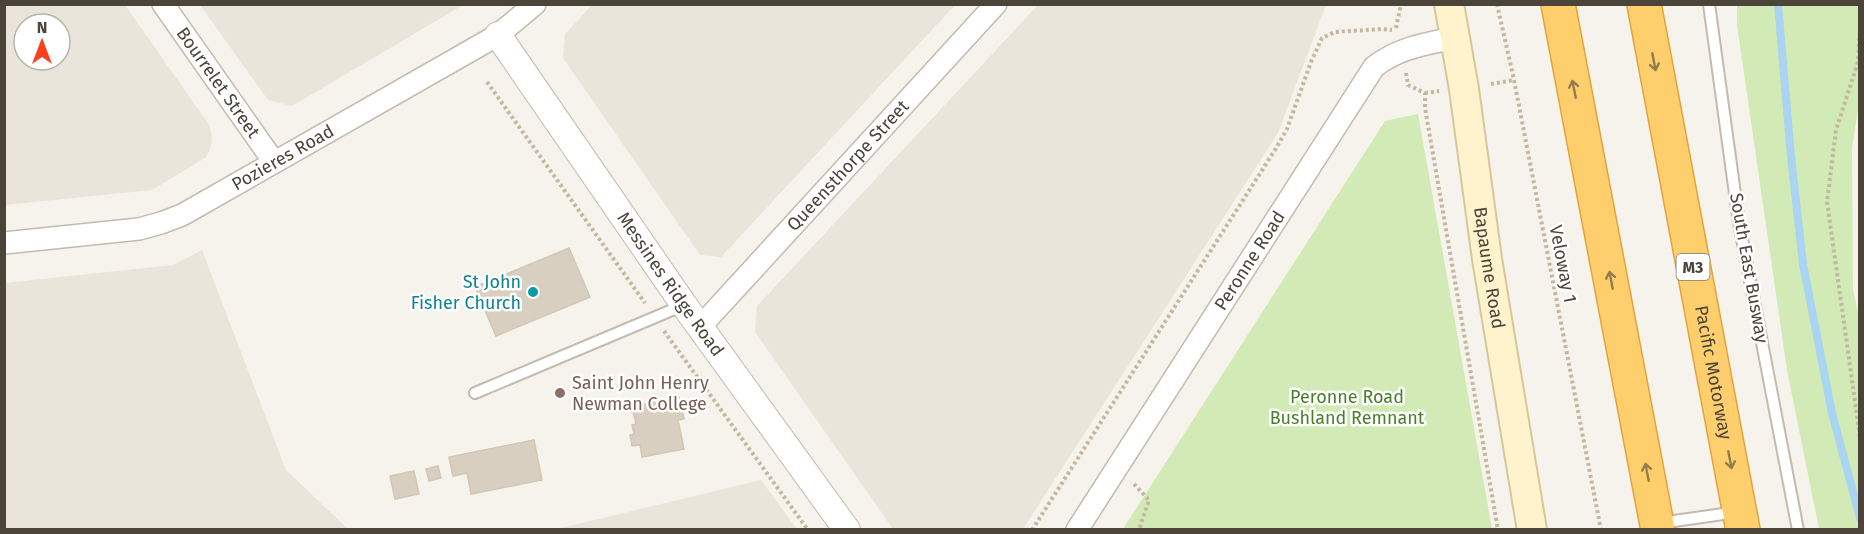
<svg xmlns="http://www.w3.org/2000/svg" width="1864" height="534" viewBox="0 0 1864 534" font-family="'Fira Sans',sans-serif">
  <rect width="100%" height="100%" fill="#f6f3ec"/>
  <path fill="#eae5da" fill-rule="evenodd" d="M593 4H955V5L721 257 700 255 563 58 565 34Z
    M4 5H125L210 126 212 140 210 150 205 158 152 190 5 205ZM24 24H60V60H24Z
    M200 5H463L292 106 268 100Z
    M1038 5H1326L1278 133 1023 529H893L755 332 757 306Z
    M202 250 286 470 348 529H5V283L173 265Z
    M761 480 797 529H557Z"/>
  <path fill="#d2eab5" d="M1737 5H1859L1860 98 1852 148 1853 289 1860 322 1859 529H1819L1787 370 1737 25Z
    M1418 114 1492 529H1123L1385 121Z"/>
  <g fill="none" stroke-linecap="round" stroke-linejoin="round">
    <path stroke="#a9d4f2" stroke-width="8" d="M1778 4 1791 157 1803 264 1832 413 1860 518"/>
  </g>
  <path fill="#d8cfc1" stroke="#d3c7b4" stroke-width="1.5" d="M569 248 590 297 496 336 475 287Z
    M679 397 684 419 678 420 684 449 642 457 640 445 632 446 630 435 634 434 632 425 636 424 632 407Z
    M534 440 542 480 471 494 467 473 453 476 449 457Z
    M438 466 441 478 429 481 426 469Z
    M414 471 419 494 395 499 390 476Z"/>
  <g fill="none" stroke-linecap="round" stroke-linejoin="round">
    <g stroke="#c2bbae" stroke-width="14">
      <path id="service" d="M1709 4 1739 223 1798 530
        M475 393 684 305
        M1660 523 1737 512"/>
    </g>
    <g stroke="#c2bbae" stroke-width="24">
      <g id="minor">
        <path id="s1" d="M163 4 274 162"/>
        <path id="s2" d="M4 243 139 229 161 223 182 215 498 35 535 4"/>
        <path id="s3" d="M700 327 996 4"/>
        <path id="s4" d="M1077 530 1374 67C1398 48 1425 44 1454 38"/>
      </g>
    </g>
    <g stroke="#c2bbae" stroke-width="28">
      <g id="tertiary">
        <path id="s5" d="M498 35 684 305 847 530"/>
      </g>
    </g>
    <g stroke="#d6c79b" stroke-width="32">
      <g id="secondary">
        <path id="s6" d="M1449 4 1464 89 1487 259 1532 530"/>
      </g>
    </g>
    <g stroke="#e0a43c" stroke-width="36">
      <g id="motorway">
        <path d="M1558 4 1658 530"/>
        <path id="s7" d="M1644 4 1743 530"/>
      </g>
    </g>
    <path stroke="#c4b79f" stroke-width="4" stroke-dasharray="3 3" stroke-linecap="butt" d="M1497 4 1514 80 1601 530
      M1860 26 1858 62 1836 130 1827 202 1860 437
      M1396 28 1401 4
      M1406 73 1408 85 1425 93V108L1498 530
      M487 82 645 303
      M1491 84 1514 80
      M1425 93 1439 91
      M664 331 808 530
      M1134 484 1149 500 1139 530
      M1032 530 1275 150 1287 129 1311 62 1322 38 1335 32 1382 29 1392 30"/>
    <use href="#service" stroke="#fff" stroke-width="10"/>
    <use href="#minor" stroke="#fff" stroke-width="21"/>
    <use href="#tertiary" stroke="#fff" stroke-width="26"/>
    <use href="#secondary" stroke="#fff3cd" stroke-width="28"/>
    <use href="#motorway" stroke="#ffcf6e" stroke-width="33"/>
  </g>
  <defs><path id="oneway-shaft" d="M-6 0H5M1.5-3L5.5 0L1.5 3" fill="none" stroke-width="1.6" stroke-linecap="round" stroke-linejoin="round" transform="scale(1.5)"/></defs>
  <g stroke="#937c4e">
    <use href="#oneway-shaft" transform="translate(1654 62) rotate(79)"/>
    <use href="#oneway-shaft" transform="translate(1574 89) rotate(-101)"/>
    <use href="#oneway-shaft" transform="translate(1611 280) rotate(-101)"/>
    <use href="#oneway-shaft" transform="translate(1730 460) rotate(79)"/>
    <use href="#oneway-shaft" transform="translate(1647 472) rotate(-101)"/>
  </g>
  <circle fill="#0f9aa8" stroke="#fff" stroke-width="2" cx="533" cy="292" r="6"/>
  <circle fill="#8d6e63" stroke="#fff" stroke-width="2" cx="560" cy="393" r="6"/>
  <g text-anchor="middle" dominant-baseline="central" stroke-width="5" stroke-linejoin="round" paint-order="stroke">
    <rect fill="#fff" stroke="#817c74" stroke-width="1.5" x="1676.5" y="254" width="33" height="26" rx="4.5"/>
    <g font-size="16" font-weight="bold" fill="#4b4439">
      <text x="1693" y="267">M3</text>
    </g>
    <g font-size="18" fill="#4b4439" stroke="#fff">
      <text stroke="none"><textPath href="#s1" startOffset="96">Bourrelet Street</textPath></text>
      <text stroke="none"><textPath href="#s2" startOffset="297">Pozieres Road</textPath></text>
      <text stroke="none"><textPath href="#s3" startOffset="219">Queensthorpe Street</textPath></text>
      <text stroke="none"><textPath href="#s4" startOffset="320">Peronne Road</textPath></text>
      <text transform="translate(1563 264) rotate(79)">Veloway 1</text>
      <text stroke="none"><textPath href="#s6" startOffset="267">Bapaume Road</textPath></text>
      <text transform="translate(1749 268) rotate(80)">South East Busway</text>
      <text stroke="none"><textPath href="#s5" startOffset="303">Messines Ridge Road</textPath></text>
      <text stroke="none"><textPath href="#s7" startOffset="375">Pacific Motorway</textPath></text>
    </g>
    <g font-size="18" fill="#0d838f" stroke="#fff" text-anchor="end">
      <text x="521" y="282">St John<tspan x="521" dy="21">Fisher Church</tspan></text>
    </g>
    <g font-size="18" fill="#785e54" stroke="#fff" text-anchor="start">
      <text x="572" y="383">Saint John Henry<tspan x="572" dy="21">Newman College</tspan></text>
    </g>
    <g font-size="18" fill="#4a7f2a" stroke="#fff">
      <text x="1347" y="397">Peronne Road<tspan x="1347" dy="21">Bushland Remnant</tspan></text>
    </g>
  </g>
  <rect width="1864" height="534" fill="none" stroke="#4b4439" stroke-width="12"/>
  <g transform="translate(42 42)"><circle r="28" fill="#ffffff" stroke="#b7b4b0" stroke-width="1.5"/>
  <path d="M0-4.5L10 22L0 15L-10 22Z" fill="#fc3f1d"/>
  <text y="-9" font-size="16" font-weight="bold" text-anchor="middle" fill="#4b4439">N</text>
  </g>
</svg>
